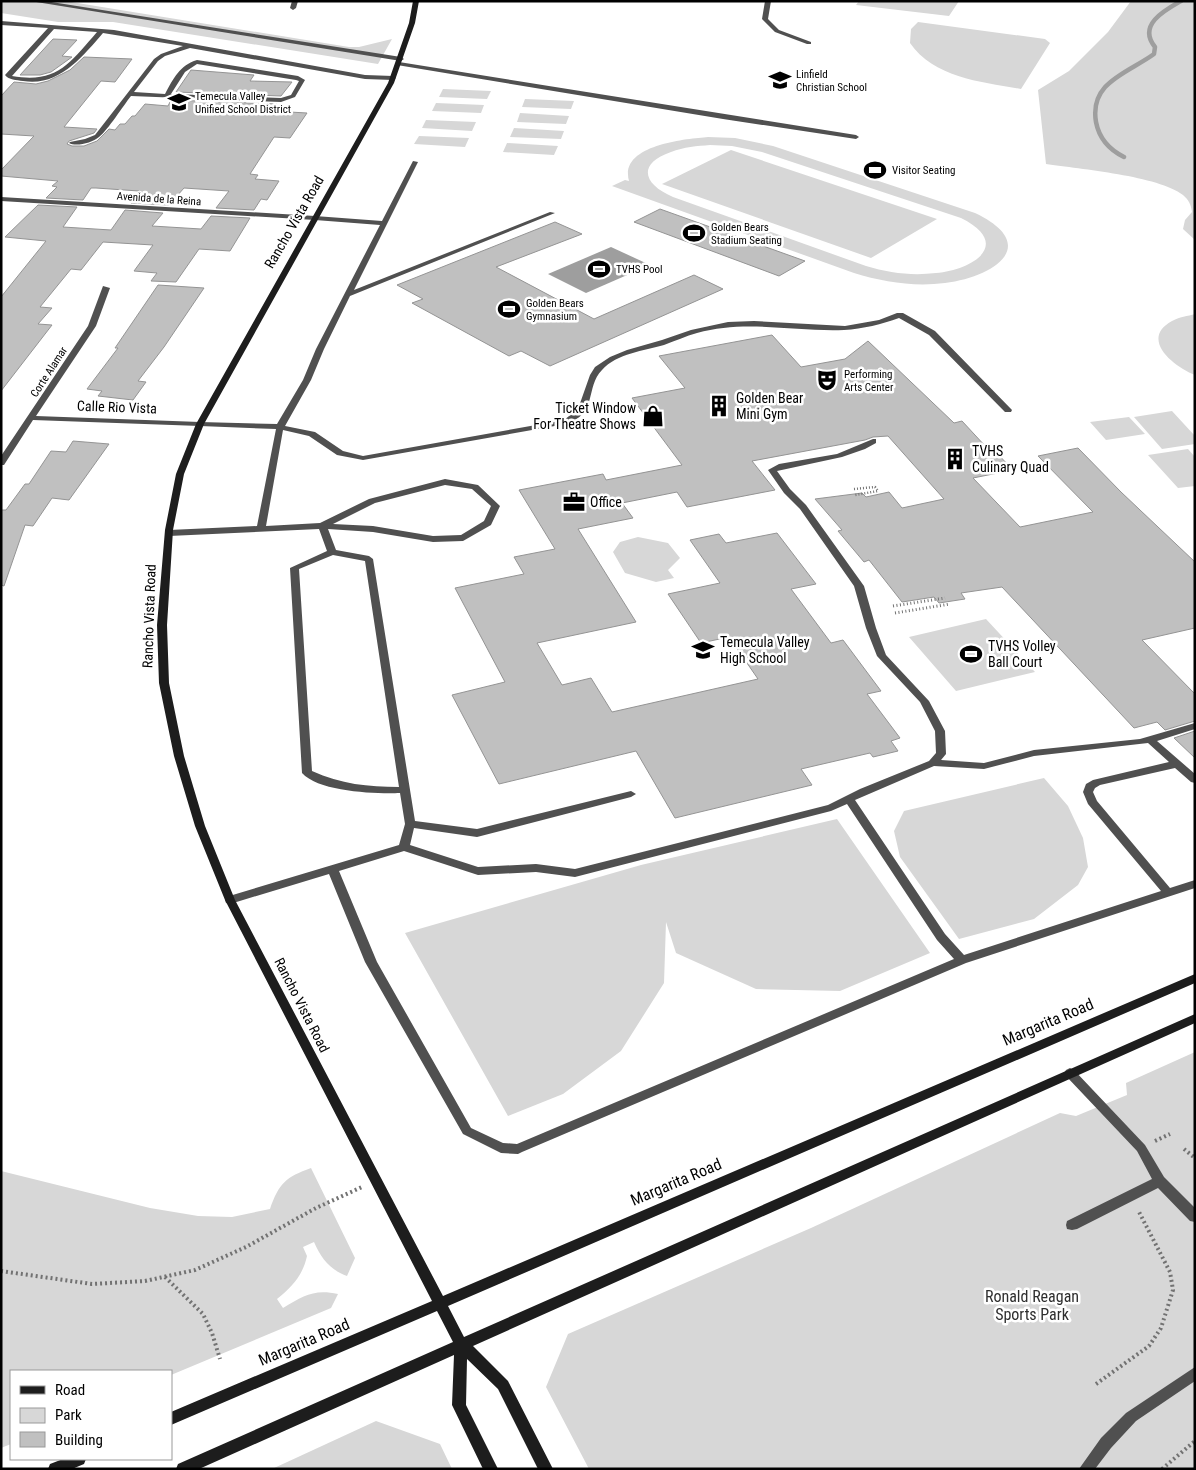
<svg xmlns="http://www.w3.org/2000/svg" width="1196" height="1470" viewBox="0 0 1196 1470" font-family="'Roboto Condensed',sans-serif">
  <rect width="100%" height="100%" fill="#fff"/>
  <path fill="#d7d7d7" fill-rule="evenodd" d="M1 1H65L349 47H359L392 39 378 64 113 22H58L1 13Z
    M859 1H959L949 16 856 5Z
    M1131 1H1195V240L1183 229 1185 220 1192 212C1191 205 1189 200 1183 195 1159 176 1080 169 1046 164L1038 90 1069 71 1108 32Z
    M918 22 1045 39 1050 43 1021 89C982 82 934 78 910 43L911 29Z
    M443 89 491 91 487 99 439 97Z
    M525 99 574 101 571 109 522 107Z
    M436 103 484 105 481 113 432 111Z
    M520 113 569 116 566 124 517 122Z
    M426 120 476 122 472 131 422 128Z
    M514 128 564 131 561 139 510 137Z
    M419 136 469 138 465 147 414 144Z
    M708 137 735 138 773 146 975 213C1042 245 994 277 945 283 914 287 883 282 854 273L612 186 625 180 629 181C619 145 685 139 708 137ZM710 145 732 146 762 152 961 218C1013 244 973 270 936 273 912 276 889 273 866 266L673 197C644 185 636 164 671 152 684 147 697 146 710 145Z
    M507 143 558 146 554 155 503 152Z
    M731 150 937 219 871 258 662 184Z
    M1195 314V375C1174 367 1139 339 1172 321 1179 317 1188 316 1195 314Z
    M1172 411 1195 436V444L1162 449 1134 417Z
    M1129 417 1145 434 1106 440 1090 422Z
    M1188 449 1195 457V486L1178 488 1148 455Z
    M638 537 668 543 680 558 668 570 674 578 656 582 625 573 613 552 620 542Z
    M986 619 1035 672 956 691 909 637Z
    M1044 778 1068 806 1083 838 1088 867 1078 885 1034 919 959 939 900 857 894 831 904 811Z
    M837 819 930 953 840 991 756 989 676 953 666 922 664 983 621 1051 563 1094 508 1116 405 933 641 865Z
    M1195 1052V1469H589L546 1387 568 1334 811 1228 1060 1113 1076 1116 1127 1095 1126 1083Z
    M311 1168 355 1258 347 1276C330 1270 321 1258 314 1242L303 1247 307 1256C303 1275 292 1287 277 1299L283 1308C304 1296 313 1289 338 1294L331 1308 171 1375V1371H11V1444L1 1448V1171L150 1208 198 1216 232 1217 270 1209C279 1183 286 1177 311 1168Z
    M376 1421 440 1444 452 1469H272Z"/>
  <path fill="#9e9e9e" d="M611 247 650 265 586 293 548 274Z"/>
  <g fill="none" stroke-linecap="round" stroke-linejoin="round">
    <path stroke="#9e9e9e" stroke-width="4.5" d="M1124 157C1110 150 1099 138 1096 122 1089 82 1128 73 1154 54L1155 47C1137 25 1165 10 1181 1"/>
  </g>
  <path fill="#c0c0c0" stroke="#949494" d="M53 39 77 40 62 56 72 57 51 72 40 75H20Z
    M84 57 132 59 115 82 101 81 64 127 97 129 94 133 69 141 67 144 72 146H84L97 141 109 129 115 130 120 124H125L132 116H135L145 104 168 106 171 100 277 104 272 111 307 113 290 138 274 137 250 174 258 175 255 179 279 181 267 200 261 199 254 210 216 208 229 191 184 188 169 205 131 203 139 191 96 188H91L83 200 46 198 57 187 52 186 58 181 1 176V170L34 136 1 134V96L14 82 36 84 48 81 70 70Z
    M191 70 254 75 250 81 292 82 281 96 176 92Z
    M38 205 77 207 63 227 111 230 125 210 163 213 152 226 201 229 211 216 250 218 230 251 199 249 176 282 151 281 157 273 134 271 153 245 103 242 81 270 71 269 40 307 52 308 38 324 52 325 1 391V297L46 241 5 237Z
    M660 209 805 261 779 276 634 222Z
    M555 222 582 234 496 267 594 319 694 275 723 289 550 366 521 351 509 356 412 303 423 299 397 285Z
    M158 285 204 288 164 347 138 381 146 382 133 400 98 396 102 391 87 389 118 348H115Z
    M772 335 801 367 845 359 868 341 954 423 962 421 987 448 991 447 1013 470 973 478 1020 527 1093 512 1038 456 1078 448 1121 492 1195 562V628L1142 640 1195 694V721L1165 730 1157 722 1134 728 1002 587 961 593 965 599 939 603 934 597 902 602 869 560 864 562 838 531 842 530 815 499 862 493 866 497 889 492 902 508 944 499 888 436 873 437 865 440 752 461 775 490 687 507 677 492 622 503 633 518 578 529 636 622 537 643 562 685 591 678 612 712 758 679 729 637 701 643 668 594 720 583 690 540 719 534 726 543 777 533 816 584 791 589 831 643 843 640 881 691 867 694 900 738 891 741 898 751 873 757 870 753 801 769 812 785 675 818 636 751 499 784 452 695 505 682 455 588 524 574 514 557 555 549 519 490 603 474 606 480 682 465 632 398 685 388 659 356Z
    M73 441 109 444 69 500 52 498 33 526 25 525 4 586 1 585V510H6L25 484H29L51 451 66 452Z
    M1195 731V758L1174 738Z"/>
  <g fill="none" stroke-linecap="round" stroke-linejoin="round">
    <path stroke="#727272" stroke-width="2.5" stroke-dasharray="1 2" stroke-linecap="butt" d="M854 489 875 487 878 491 855 495"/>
    <path stroke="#727272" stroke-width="3" stroke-dasharray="1 2.5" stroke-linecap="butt" d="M893 606 945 598
      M895 613 950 604"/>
    <path stroke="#727272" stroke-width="4" stroke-dasharray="2 3" stroke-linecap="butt" d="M1155 1141 1170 1134
      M1184 1149 1195 1158
      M1 1271 92 1284 145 1281 195 1270 246 1247 316 1208 362 1187
      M165 1277 203 1314 212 1333 220 1359
      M1096 1384 1149 1346 1161 1328 1173 1290 1170 1272 1138 1210
      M1162 1469 1195 1441"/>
    <path fill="#505050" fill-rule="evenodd" d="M30 1H45L401 57 404 59 401 61Z
      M765 1H771L768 19 779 30 811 42V44H807L775 32 762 19Z
      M1 21 114 30 365 75 393 76 396 78 393 80 365 79 190 48 165 56 158 61 134 92 165 94C173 79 180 65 197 60L298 76 305 80 295 97 281 102 131 96C123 106 108 130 99 137 92 143 76 147 69 143L70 142 85 139 95 135 154 59 161 54 183 46 103 33C82 57 59 87 23 81 16 80 9 80 5 75L48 28 1 25ZM54 29 97 32C70 63 57 84 12 76ZM197 64 296 80 299 81 291 95 281 98 171 94 185 72Z
      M399 62 856 135 859 137 856 139 723 119 397 65V63Z
      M413 161 418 162 354 290 550 212 555 213 350 296 324 349 311 380 285 426 315 432 343 451 363 456 564 420 578 409 590 375 595 367 610 357 627 350 662 340 691 330 728 322 754 321 845 326 879 320 897 313H903L935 331 1012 410 1011 412H1005L929 335 899 318C882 324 863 329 844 330 794 332 746 319 697 333 686 336 675 341 664 345 644 351 617 353 602 370 585 387 598 414 566 424L363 460 337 455 309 436 283 430 266 526 320 523 369 499 445 479 478 485 500 506 491 525 463 541 433 542 373 532 328 529 336 550 369 556 373 559 415 821 477 829 631 791 636 794 631 797 477 837 414 828 410 845 478 867 536 864 575 869 828 805 860 789 929 761 936 753 935 731 920 702 877 656 866 628 854 586 800 509 784 493 768 470 779 464 837 454 873 439H876V443L865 449 842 457 777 471 790 489 806 505 864 586 876 628 886 655 929 701 945 731 946 754 941 760 984 763 1034 750 1140 739 1195 723V729L1157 741 1195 774V783L1191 782 1175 768 1100 785 1095 788 1093 792 1097 801 1170 888 1195 880V888L966 963 522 1152 518 1154 501 1153 463 1134 365 962 329 874 230 904 226 903 225 900 226 897 399 845 405 824 400 793C376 794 319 792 302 773L290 568 327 551 319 529 169 536 165 533 169 530 257 526 276 429 200 426 196 424 200 422 277 424 303 380 316 349 380 225 315 220 312 218 315 216 382 221ZM445 485 472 489 491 506 484 521 461 535 433 536 373 526 333 524 375 503ZM333 555 365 561 399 787C368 787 341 784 312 771L299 569ZM1148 743 1169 762 1093 780 1086 784 1083 792 1088 804 1161 891 964 955 945 934 855 800 934 766 984 769 1034 756ZM847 804 937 940 954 959 517 1144 503 1143 471 1128 377 962 339 871 404 851 478 875 536 872 575 877 831 811Z
      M1070 1068 1074 1070 1145 1145 1164 1177 1195 1208V1222L1190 1221 1158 1188 1077 1229 1072 1230 1067 1229 1066 1225 1067 1221 1152 1179 1137 1151 1066 1076 1064 1073 1066 1070Z
      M1195 1367V1381L1136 1421 1111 1448 1095 1469H1079L1101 1438 1126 1413Z"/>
    <path fill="#505050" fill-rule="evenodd" d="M292 1H298L296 8 293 10 290 8Z
      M1 197 315 216 318 218 315 220 1 201Z
      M103 286 110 288 96 326 36 416 200 422 204 424 200 426 33 420 4 465H1V456L88 326Z"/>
    <path fill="#1d1d1d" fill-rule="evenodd" d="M413 1H419L415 23 394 83 204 424 184 474 173 530 167 625 169 683 184 756 205 826 235 900 443 1296 1195 974V983L448 1306 464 1337 1195 1014V1023L473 1346 508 1381 553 1469H538L498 1389 467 1359 466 1405 498 1469H483L452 1405 454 1355 199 1469H176L178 1464 453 1342 437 1311 171 1425V1412L432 1301 225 900 195 826 174 756 159 683 157 625 165 530 176 474 196 424 388 83 409 23Z
      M63 1459H86L84 1464 72 1469H48L50 1464Z"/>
  </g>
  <defs>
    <g id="school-bare" transform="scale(1.725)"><path d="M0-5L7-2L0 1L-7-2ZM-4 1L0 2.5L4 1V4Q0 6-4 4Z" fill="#000" stroke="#fff" stroke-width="2.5" paint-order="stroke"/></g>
    <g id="stadium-bare" transform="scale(1.725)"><path d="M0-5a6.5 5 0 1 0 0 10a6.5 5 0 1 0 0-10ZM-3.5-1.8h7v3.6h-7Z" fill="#000" stroke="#fff" stroke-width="2.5" paint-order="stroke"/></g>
    <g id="theatre-bare" transform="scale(1.725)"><path d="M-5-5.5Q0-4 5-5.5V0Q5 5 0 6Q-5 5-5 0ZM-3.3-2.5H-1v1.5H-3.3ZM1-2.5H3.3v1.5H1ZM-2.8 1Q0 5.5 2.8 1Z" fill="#000" stroke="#fff" stroke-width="2.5" paint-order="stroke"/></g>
    <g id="building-bare" transform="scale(1.725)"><path d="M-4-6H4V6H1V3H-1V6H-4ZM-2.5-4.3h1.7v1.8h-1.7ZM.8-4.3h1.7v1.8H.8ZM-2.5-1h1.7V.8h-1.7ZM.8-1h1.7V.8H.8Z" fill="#000" stroke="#fff" stroke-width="2.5" paint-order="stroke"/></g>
    <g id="shop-bare" transform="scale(1.725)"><path d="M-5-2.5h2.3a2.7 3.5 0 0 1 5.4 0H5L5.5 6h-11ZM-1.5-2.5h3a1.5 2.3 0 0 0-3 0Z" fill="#000" stroke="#fff" stroke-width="2.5" paint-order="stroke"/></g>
    <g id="office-bare" transform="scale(1.725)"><path d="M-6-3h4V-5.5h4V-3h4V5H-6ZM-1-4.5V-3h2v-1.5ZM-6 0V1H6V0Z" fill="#000" stroke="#fff" stroke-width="2.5" paint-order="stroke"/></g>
  </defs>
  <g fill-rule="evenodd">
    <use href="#school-bare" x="780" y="80"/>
    <use href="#school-bare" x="179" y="102"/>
    <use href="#stadium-bare" x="875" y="170"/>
    <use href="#stadium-bare" x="694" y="233"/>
    <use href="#stadium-bare" x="599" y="269"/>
    <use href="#stadium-bare" x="509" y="309"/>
    <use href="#theatre-bare" x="827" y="380"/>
    <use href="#building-bare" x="719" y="406"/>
    <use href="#shop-bare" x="653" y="416"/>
    <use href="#building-bare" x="955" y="459"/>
    <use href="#office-bare" x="574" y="502"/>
    <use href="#school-bare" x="703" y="650"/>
    <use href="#stadium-bare" x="971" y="654"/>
  </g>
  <g text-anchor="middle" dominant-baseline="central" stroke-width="5" stroke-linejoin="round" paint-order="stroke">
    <g font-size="11" fill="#000" stroke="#fff" text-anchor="start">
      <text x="796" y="74">Linfield<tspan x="796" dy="13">Christian School</tspan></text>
      <text x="195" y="96">Temecula Valley<tspan x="195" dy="13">Unified School District</tspan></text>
      <text x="892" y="170">Visitor Seating</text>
      <text x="711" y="227">Golden Bears<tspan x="711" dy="13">Stadium Seating</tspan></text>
      <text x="616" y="269">TVHS Pool</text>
      <text x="526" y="303">Golden Bears<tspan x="526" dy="13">Gymnasium</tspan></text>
      <text x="844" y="374">Performing<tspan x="844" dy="13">Arts Center</tspan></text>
    </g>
    <g font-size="11" fill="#000" stroke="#fff">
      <text transform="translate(159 199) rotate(4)">Avenida de la Reina</text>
      <text transform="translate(49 372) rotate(-57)">Corte Alamar</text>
    </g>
    <g font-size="14" fill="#000" stroke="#fff">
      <text transform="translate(294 222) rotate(-60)">Rancho Vista Road</text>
      <text transform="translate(117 407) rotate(2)">Calle Rio Vista</text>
      <text transform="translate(149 616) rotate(-88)">Rancho Vista Road</text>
      <text transform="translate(302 1005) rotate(63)">Rancho Vista Road</text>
    </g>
    <g font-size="14" fill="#000" stroke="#fff" text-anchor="start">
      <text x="736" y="398">Golden Bear<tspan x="736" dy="16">Mini Gym</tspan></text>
      <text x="636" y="408" text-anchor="end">Ticket Window<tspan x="636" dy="16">For Theatre Shows</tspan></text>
      <text x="972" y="451">TVHS<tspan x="972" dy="16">Culinary Quad</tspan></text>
      <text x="590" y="502">Office</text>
      <text x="720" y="642">Temecula Valley<tspan x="720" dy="16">High School</tspan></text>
      <text x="988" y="646">TVHS Volley<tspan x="988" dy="16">Ball Court</tspan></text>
    </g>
    <g font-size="16" fill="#000" stroke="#fff">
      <text transform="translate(1048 1022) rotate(-23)">Margarita Road</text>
      <text transform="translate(676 1182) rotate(-23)">Margarita Road</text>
      <text transform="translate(304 1342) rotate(-23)">Margarita Road</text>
    </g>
    <g font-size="16" fill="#2e2e2e" stroke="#fff">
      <text x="1032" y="1296">Ronald Reagan<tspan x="1032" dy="18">Sports Park</tspan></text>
    </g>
  </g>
  <rect width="1196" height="1470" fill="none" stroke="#000000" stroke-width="5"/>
  <rect x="10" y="1370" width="162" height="90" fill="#ffffff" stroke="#999999"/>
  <rect x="20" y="1386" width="25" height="8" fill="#1d1d1d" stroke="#999999"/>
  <text x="55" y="1395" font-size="15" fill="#000000">Road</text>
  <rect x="20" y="1408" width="25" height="15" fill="#d7d7d7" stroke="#999999"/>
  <text x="55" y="1420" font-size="15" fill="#000000">Park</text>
  <rect x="20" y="1432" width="25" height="15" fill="#c0c0c0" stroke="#999999"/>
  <text x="55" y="1445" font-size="15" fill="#000000">Building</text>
</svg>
